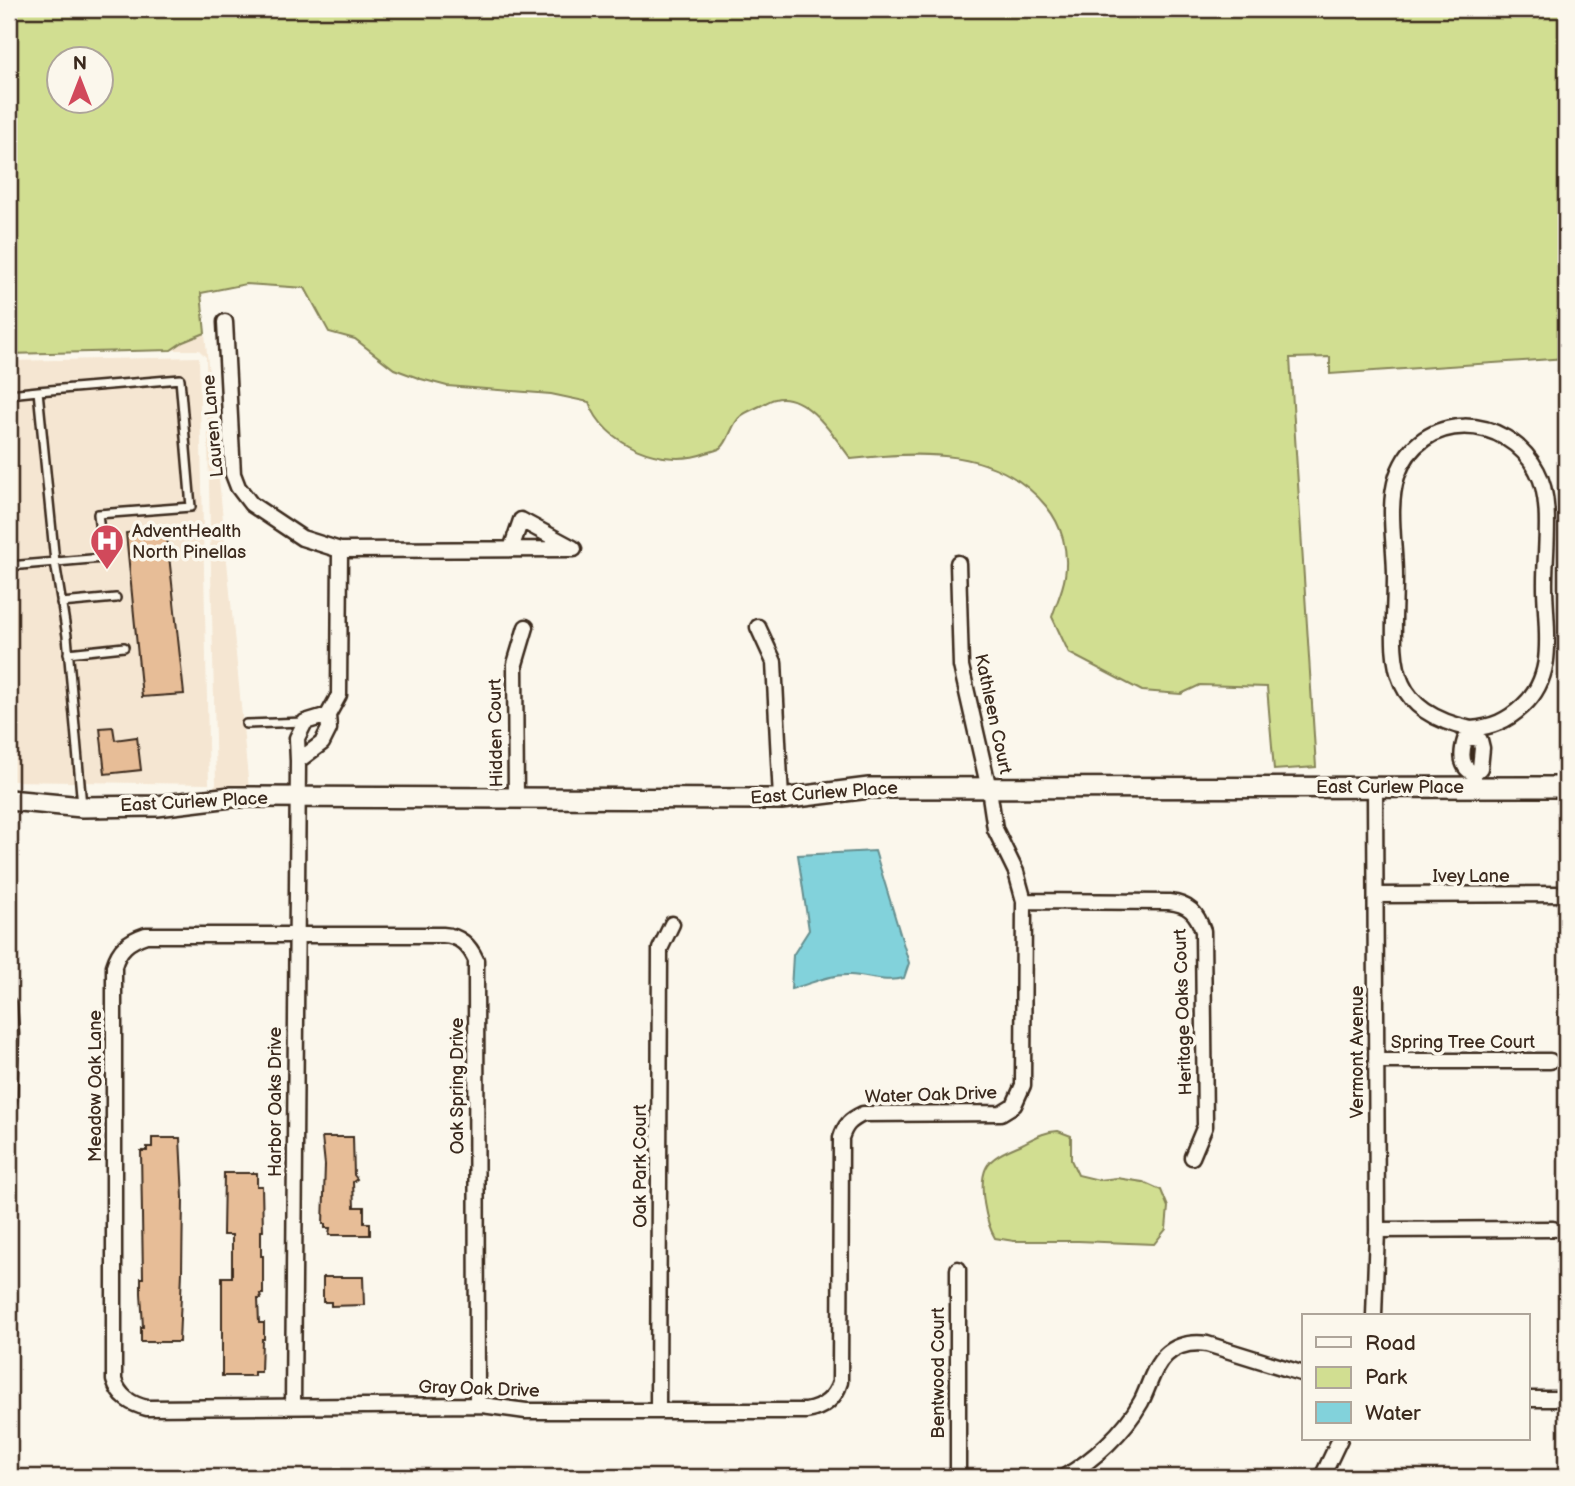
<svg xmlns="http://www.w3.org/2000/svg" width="1575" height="1486" viewBox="0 0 1575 1486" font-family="'Balsamiq Sans',sans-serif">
  <rect width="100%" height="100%" fill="#fbf7ec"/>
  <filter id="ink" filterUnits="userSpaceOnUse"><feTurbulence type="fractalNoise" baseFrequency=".0143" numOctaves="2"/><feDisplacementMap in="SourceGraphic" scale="14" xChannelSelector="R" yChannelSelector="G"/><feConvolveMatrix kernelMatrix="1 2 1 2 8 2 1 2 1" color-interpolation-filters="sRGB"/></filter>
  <g filter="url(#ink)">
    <path fill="#f5e6d2" d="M205 333 249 789 210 790 216 784 206 357 199 350H171L183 342Z
      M199 357 209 784 9 781V361Z"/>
    <path fill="#d1de91" stroke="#868458" stroke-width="2" fill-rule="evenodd" d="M19 9H1566V358L1330 374V357L1290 358 1316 767 1274 770 1267 687 1200 685 1181 694 1142 691 1069 653 1052 617C1056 604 1063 590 1065 576 1069 551 1062 525 1046 506 998 447 920 451 851 459 835 438 806 391 775 399 770 400 764 404 760 406 754 409 746 412 741 416 731 424 730 440 721 448 717 450 710 452 706 453 664 469 604 445 589 402L551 394 447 386 421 379 394 369 355 339 329 332 305 288 246 284 201 293 205 333 183 342 171 350 9 354V55ZM60 60H102V102H60Z
      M1058 1131 1071 1136V1160L1078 1175 1099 1180 1117 1178 1143 1182 1161 1190 1168 1207 1166 1229 1154 1244 1078 1241H1014L995 1238C986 1223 978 1185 986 1168 991 1156 1011 1149 1022 1144 1036 1137 1043 1132 1058 1131Z"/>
    <path fill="#82d2db" stroke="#668f8f" stroke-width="2" d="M875 851 909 963 904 978C885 983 869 976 850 975 828 974 811 984 791 989L793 955 809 930 798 855Z"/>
    <path fill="#e7bd97" stroke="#3b2a1e" stroke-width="2" d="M166 528 184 694 142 697 126 533Z
      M113 727 115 740 137 737 141 770 105 774 100 728Z
      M322 1137H353L354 1175 357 1179 353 1182 354 1207H364V1223H370V1235H329L330 1228H325V1224H323L325 1165Z
      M152 1138H180L183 1198 182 1272 179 1342H141V1327H143L141 1293V1278H143L141 1151H147V1147H152Z
      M224 1173H257V1186H262L263 1231H261V1256H263V1294H260L261 1299H258L259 1323H264V1339H262L261 1372H254V1376H222V1277H232V1235H223Z
      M323 1277H363L364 1305 331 1306V1302H323Z"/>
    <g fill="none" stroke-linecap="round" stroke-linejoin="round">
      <g stroke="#3b2a1e" stroke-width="12">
        <path id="lane" d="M9 394 38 391 55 562 67 636 82 806
          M9 566 103 558 98 514 191 507 180 379 38 391
          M61 603 116 598
          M68 653 124 647
          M246 724 305 722"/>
      </g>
      <g stroke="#3b2a1e" stroke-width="19">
        <path id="street" d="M225 322 233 474 238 487 251 504 302 538 340 550 574 549
          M511 549 521 520 573 548
          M758 627 774 662 781 799
          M1471 729C1378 708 1395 652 1395 576 1395 543 1387 507 1397 476 1420 409 1507 413 1537 471 1553 500 1545 549 1545 581 1544 624 1559 673 1523 706 1507 721 1492 727 1471 729L1472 737
          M298 761 297 738 305 722 328 715
          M1474 773C1460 768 1461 753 1465 740L1472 737 1480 740 1482 748 1480 768 1474 773V787
          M516 798 515 664 526 627
          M1376 895 1566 894
          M1024 901 1169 902C1189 904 1197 913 1203 931L1205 1126 1192 1157
          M9 1005 11 1034 9 1100
          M1376 1061H1550
          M1377 1230 1553 1229
          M1374 1316 1377 1230 1375 787
          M1528 1399H1555
          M477 1405 476 960C469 945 460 936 443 935H146C128 941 119 949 114 966V1380C119 1397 131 1404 147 1408L482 1405 526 1411H806C823 1408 835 1399 840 1382L841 1138C845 1125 850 1120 863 1114L1001 1113 1014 1105 1023 1085 1024 901 1016 872 995 829 989 789 961 666 958 563
          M293 1407 298 761 322 743 329 729 328 715 339 695 340 550
          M658 1411 660 949 672 924
          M958 1477V1269
          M1064 1477C1093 1461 1125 1431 1141 1402 1149 1387 1153 1367 1166 1355 1177 1345 1192 1342 1207 1344L1304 1374
          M1322 1477 1340 1439"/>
      </g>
      <g stroke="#3b2a1e" stroke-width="24">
        <path id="secondary" d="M9 800 82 807 157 806 231 797 781 799 869 788 1566 787"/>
      </g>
      <use href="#lane" stroke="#fbf7ec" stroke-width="7"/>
      <use href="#street" stroke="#fbf7ec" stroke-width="14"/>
      <use href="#secondary" stroke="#fbf7ec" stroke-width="19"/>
    </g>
  </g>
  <defs>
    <g id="hospital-pin" transform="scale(1.75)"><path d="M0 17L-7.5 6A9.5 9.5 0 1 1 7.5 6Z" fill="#d1495b" stroke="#fbf7ec"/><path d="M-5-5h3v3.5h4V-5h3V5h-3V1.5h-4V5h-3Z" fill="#fff"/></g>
  </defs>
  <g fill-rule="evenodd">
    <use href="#hospital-pin" x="107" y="541"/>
  </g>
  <g text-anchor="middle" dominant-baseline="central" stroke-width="7" stroke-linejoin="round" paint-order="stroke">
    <g font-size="18" fill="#3b2a1e" stroke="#fbf7ec">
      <text transform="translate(213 426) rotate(-95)">Lauren Lane</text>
      <text transform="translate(993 714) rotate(78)">Kathleen Court</text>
      <text transform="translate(496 733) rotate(-91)">Hidden Court</text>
      <text x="1390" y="787">East Curlew Place</text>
      <text transform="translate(824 793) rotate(-4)">East Curlew Place</text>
      <text transform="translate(194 802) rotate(-3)">East Curlew Place</text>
      <text x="1471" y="876">Ivey Lane</text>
      <text transform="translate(1183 1012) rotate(-92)">Heritage Oaks Court</text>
      <text x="1463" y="1042">Spring Tree Court</text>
      <text transform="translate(1357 1052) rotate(-90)">Vermont Avenue</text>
      <text transform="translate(95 1086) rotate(-90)">Meadow Oak Lane</text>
      <text transform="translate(457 1086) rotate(-90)">Oak Spring Drive</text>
      <text transform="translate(931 1095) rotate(-2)">Water Oak Drive</text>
      <text transform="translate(275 1102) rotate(-90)">Harbor Oaks Drive</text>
      <text transform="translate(640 1166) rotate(-90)">Oak Park Court</text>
      <text transform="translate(938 1373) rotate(-90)">Bentwood Court</text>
      <text transform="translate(479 1389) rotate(2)">Gray Oak Drive</text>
    </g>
    <g font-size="18" fill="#3b2a1e" stroke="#fbf7ec" text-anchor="start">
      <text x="132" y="531">AdventHealth<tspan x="132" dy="21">North Pinellas</tspan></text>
    </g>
  </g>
  <rect width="1575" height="1486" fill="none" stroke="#fbf7ec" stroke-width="35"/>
  <rect x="18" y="18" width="1540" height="1451" fill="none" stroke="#3b2a1e" stroke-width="2.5" filter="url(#ink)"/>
  <rect x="1302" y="1314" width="228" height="126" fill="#fbf7ec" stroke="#aea59a" stroke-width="2"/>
  <rect x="1316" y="1337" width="35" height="10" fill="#fbf7ec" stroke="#aea59a" stroke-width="2"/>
  <text x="1365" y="1350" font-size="21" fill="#3b2a1e">Road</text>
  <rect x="1316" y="1367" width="35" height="21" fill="#d1de91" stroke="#aea59a" stroke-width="2"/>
  <text x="1365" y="1384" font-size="21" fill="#3b2a1e">Park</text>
  <rect x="1316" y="1402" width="35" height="21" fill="#82d2db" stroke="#aea59a" stroke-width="2"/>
  <text x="1365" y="1420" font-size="21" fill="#3b2a1e">Water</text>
  <g transform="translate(80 80)"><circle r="33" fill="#fbf7ec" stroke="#aea59a" stroke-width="2"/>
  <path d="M0-5L12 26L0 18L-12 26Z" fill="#d1495b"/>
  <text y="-10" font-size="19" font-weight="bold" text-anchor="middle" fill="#3b2a1e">N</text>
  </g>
</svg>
